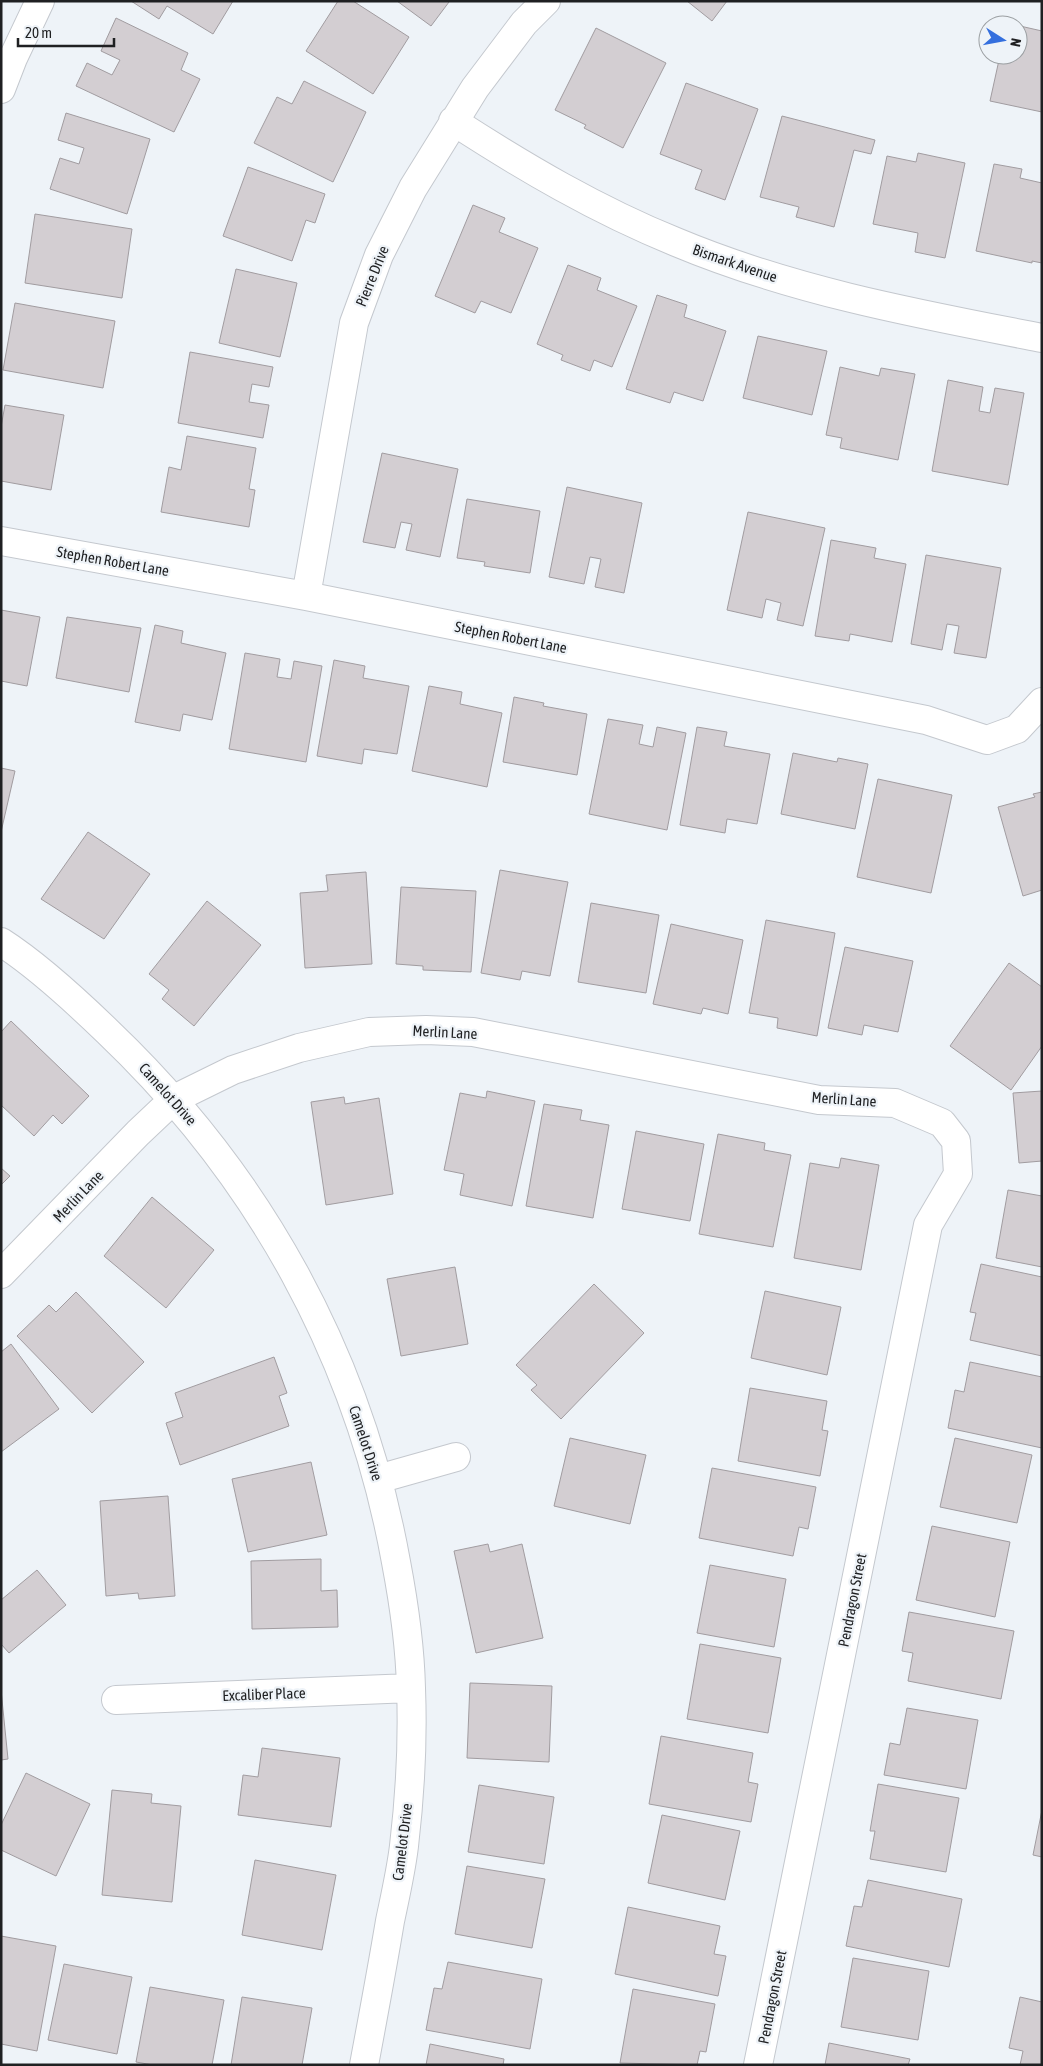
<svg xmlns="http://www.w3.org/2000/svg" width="1043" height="2066" viewBox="0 0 1043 2066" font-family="'Asap Condensed',sans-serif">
  <rect width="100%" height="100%" fill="#eef3f8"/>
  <path fill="#d3ced2" stroke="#a19ca0" d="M131 1H233L213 34 167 6 159 19Z
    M338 1H353L409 37 373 94 306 51Z
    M397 1H449V2L431 26Z
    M687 1H727L712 21Z
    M116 18 188 53 181 70 200 79 174 132 76 86 87 63 112 75 120 60 101 51Z
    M1020 26 1042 31V112L990 101 999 60 1012 62 1014 55H1018Z
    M596 28 666 63 623 148 584 128 586 125 555 110Z
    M304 81 366 112 333 182 254 143 277 97 292 104Z
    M686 83 758 109 725 200 695 189 702 170 660 154Z
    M66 113 150 139 127 214 50 189 60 158 79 164 84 148 58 140Z
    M782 116 875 140 871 154 854 150 834 227 796 217 799 207 760 197Z
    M918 153 965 163 945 258 915 252 918 233 873 224 887 156 916 162Z
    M994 164 1022 169 1020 178 1042 183V263L1032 261V263L976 251Z
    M248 167 325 194 315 223 306 220 292 261 223 236Z
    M473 205 505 218 499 232 538 248 511 313 481 301 475 313 435 296Z
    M35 214 132 229 122 298 25 283Z
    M568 265 601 278 597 290 637 306 612 367 594 360 590 371 561 360 563 355 537 344Z
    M236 269 297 283 280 357 219 343Z
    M657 295 687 305 684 317 726 331 703 401 674 392 670 403 626 389Z
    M15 303 115 321 103 388 3 370Z
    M758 336 827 351 812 415 743 398Z
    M190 352 273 367 269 387 252 384 249 402 269 405 263 438 178 423Z
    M840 367 879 376 881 368 915 374 898 460 840 448 842 438 826 435Z
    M948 380 983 387 979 411 990 413 995 388 1024 393 1008 485 932 471Z
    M5 405 64 415 51 490 1 481V427Z
    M187 436 256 448 249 489 255 490 249 527 161 512 169 467 181 470Z
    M382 453 458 469 440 557 406 550 412 524 401 522 395 548 363 542Z
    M567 487 642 503 624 593 595 587 601 559 590 557 584 584 549 577Z
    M467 499 540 511 530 573 484 566 485 562 457 558Z
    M748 512 825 528 803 626 777 620 781 603 766 599 762 618 727 610Z
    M831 540 876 548 874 558 906 564 892 642 850 634 849 641 815 636Z
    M926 555 1001 568 986 658 954 653 959 626 947 624 942 650 911 644Z
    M1 610 40 617 27 686 1 681Z
    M67 617 141 628 129 692 56 678Z
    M155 625 183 631 181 643 226 653 212 720 183 714 180 731 135 722Z
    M245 653 280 659 277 677 291 679 294 661 322 666 306 762 229 749Z
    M334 660 365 666 363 678 409 686 397 754 364 749 362 764 317 756Z
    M429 686 462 692 460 704 502 713 487 787 412 771Z
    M514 697 544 703 543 706 587 714 577 775 503 762Z
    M608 719 643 725 639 744 653 747 657 727 686 733 667 830 589 814Z
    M697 727 727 732 724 746 770 754 757 824 727 819 725 833 680 825Z
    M793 753 837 762 838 758 868 764 855 829 781 814Z
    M1 768 15 771 1 832Z
    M878 779 952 795 931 893 857 877Z
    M1042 792V890L1023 896 998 807 1035 797 1033 794Z
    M88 832 150 874 104 939 41 899Z
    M500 870 568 882 550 976 522 971 520 980 481 973Z
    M366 872 372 964 305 968 300 893 328 891 326 875Z
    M401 887 476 891 471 972 423 970V966L396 964Z
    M207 901 261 945 194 1026 162 999 169 990 149 974Z
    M591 903 659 915 646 993 578 982Z
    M766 920 835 933 817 1036 777 1028 778 1018 749 1013Z
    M671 924 743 940 728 1014 703 1008 701 1014 653 1004Z
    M845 947 913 961 898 1032 864 1025 862 1035 828 1028Z
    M1009 963 1042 987V1046L1011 1090 950 1046Z
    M11 1021 89 1096 62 1124 53 1115 34 1136 1 1105V1032Z
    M487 1091 535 1101 512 1206 460 1195 464 1174 444 1170 460 1093 486 1098Z
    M1042 1091V1161L1019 1163 1013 1093Z
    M344 1097 345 1104 379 1098 393 1194 326 1205 311 1102Z
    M544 1104 582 1110 580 1120 609 1125 593 1218 526 1206Z
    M636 1131 704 1144 690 1221 622 1209Z
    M718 1134 765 1143 764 1150 791 1155 773 1247 699 1234Z
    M841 1158 879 1165 861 1270 794 1258 810 1163 839 1168Z
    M1 1168 10 1176 1 1185Z
    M1008 1190 1042 1196V1267L996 1258Z
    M152 1197 214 1250 166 1308 104 1256Z
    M981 1264 1042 1277V1356L970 1340 976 1313 970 1312Z
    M455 1267 468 1344 401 1356 387 1279Z
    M594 1284 644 1333 561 1419 531 1390 537 1385 516 1365Z
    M765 1291 841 1307 827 1375 751 1358Z
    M76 1292 144 1362 92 1413 17 1336 49 1305 56 1312Z
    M11 1344 59 1409 1 1452V1352Z
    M274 1357 287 1393 279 1396 289 1426 180 1465 166 1423 183 1417 175 1393Z
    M970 1362 1042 1377V1448L948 1428 955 1390 964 1392Z
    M750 1388 827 1401 822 1430 828 1431 820 1476 738 1461Z
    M570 1438 646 1455 630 1524 554 1506Z
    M955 1438 1032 1455 1017 1523 940 1507Z
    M311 1462 327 1535 248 1552 232 1479Z
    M712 1468 816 1487 808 1529 799 1527 793 1556 699 1538Z
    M168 1496 175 1596 139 1599 138 1593 106 1596 100 1501Z
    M932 1526 1010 1542 995 1617 916 1600Z
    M488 1544 490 1552 522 1544 543 1638 476 1653 454 1551Z
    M321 1559V1591L337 1590 338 1627 252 1629 251 1561Z
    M710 1565 786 1579 774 1647 697 1633Z
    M37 1570 66 1605 9 1653 1 1644V1600Z
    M909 1612 1014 1631 1001 1699 908 1681 913 1653 902 1651Z
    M700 1644 781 1658 768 1733 687 1719Z
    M470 1683 552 1686 549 1762 467 1758Z
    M1 1690 8 1759 1 1760Z
    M907 1708 978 1720 966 1789 884 1775 890 1743 900 1745Z
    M661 1736 753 1753 748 1782 758 1784 751 1822 649 1804Z
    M262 1748 340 1758 331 1827 238 1815 243 1775 258 1777Z
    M26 1773 90 1804 56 1876 1 1850V1825Z
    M878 1784 959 1798 946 1872 870 1859 875 1831H870Z
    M479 1785 554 1797 544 1864 468 1852Z
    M112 1790 152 1794 151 1803 181 1806 172 1902 102 1895Z
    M1042 1810V1857L1033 1855Z
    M662 1815 740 1831 725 1900 648 1883Z
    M255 1860 336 1875 322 1950 242 1935Z
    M467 1866 545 1879 532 1948 455 1934Z
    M868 1880 962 1899 949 1967 846 1946 854 1906 862 1907Z
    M628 1907 720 1926 714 1954 726 1956 718 1996 615 1974Z
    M1 1936 56 1946 37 2051 1 2044Z
    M853 1958 929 1971 918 2040 841 2027Z
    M448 1962 542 1979 530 2049 426 2030 434 1988 442 1989Z
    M64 1964 132 1977 117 2054 48 2040Z
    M150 1987 224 2000 212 2065H153L136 2062Z
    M633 1989 715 2004 706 2052 700 2051 697 2065 620 2063Z
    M242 1997 312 2008 302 2065H231Z
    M1020 1997 1042 2002V2065H1020L1023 2051 1009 2048Z
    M829 2043 910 2059 908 2065H825Z
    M430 2044 504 2059 503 2065H426Z"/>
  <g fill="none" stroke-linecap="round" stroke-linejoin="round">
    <g stroke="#c4c8ce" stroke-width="30">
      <path id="minor" d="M1 89 13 58 40 1
        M453 121C524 167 597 210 676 242 793 291 918 314 1042 338
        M1 541 306 596 926 720 987 740 1017 729 1042 702
        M306 596 354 323 379 255 413 188 475 88 524 23 546 1
        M1 942C37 965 77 1002 108 1032 259 1176 359 1356 396 1562 404 1604 410 1646 411 1688 413 1740 410 1795 404 1846 401 1871 395 1897 390 1921 382 1969 373 2017 364 2065
        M1 1274 138 1133 174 1099 233 1070 299 1048 369 1032 426 1030 473 1032 819 1100 895 1103 942 1123 956 1141 958 1174 928 1225 758 2065
        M378 1479 456 1457
        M116 1700 411 1688"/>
    </g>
    <use href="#minor" stroke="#fff" stroke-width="28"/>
  </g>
  <g text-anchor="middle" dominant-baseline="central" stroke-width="4.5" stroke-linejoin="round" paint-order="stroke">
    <g font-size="15" fill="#1f2022" stroke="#eef3f8">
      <text transform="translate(735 263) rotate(19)">Bismark Avenue</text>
      <text transform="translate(372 276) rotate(-68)">Pierre Drive</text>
      <text transform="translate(113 561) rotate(10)">Stephen Robert Lane</text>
      <text transform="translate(511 637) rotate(11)">Stephen Robert Lane</text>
      <text transform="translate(445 1032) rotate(3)">Merlin Lane</text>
      <text transform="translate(168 1094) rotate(48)">Camelot Drive</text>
      <text transform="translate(844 1099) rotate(4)">Merlin Lane</text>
      <text transform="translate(78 1196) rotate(-46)">Merlin Lane</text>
      <text transform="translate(366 1443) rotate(72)">Camelot Drive</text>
      <text transform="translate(852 1600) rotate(-79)">Pendragon Street</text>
      <text transform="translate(264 1694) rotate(-2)">Excaliber Place</text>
      <text transform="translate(402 1842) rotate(-83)">Camelot Drive</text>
      <text transform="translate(772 1997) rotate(-79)">Pendragon Street</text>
    </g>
  </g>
  <rect width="1043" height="2066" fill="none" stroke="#1f2022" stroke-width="5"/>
  <g transform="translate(1003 40) rotate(101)"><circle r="24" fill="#eef3f8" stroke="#9b9fa2"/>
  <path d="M0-4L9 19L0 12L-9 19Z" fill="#346fde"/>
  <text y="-8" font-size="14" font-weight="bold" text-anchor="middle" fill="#1f2022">N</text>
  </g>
  <path d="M18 38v8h96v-8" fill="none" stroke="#1f2022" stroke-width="2.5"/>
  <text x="25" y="38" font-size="15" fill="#1f2022" stroke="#eef3f8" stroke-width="4" paint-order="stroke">20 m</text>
</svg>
